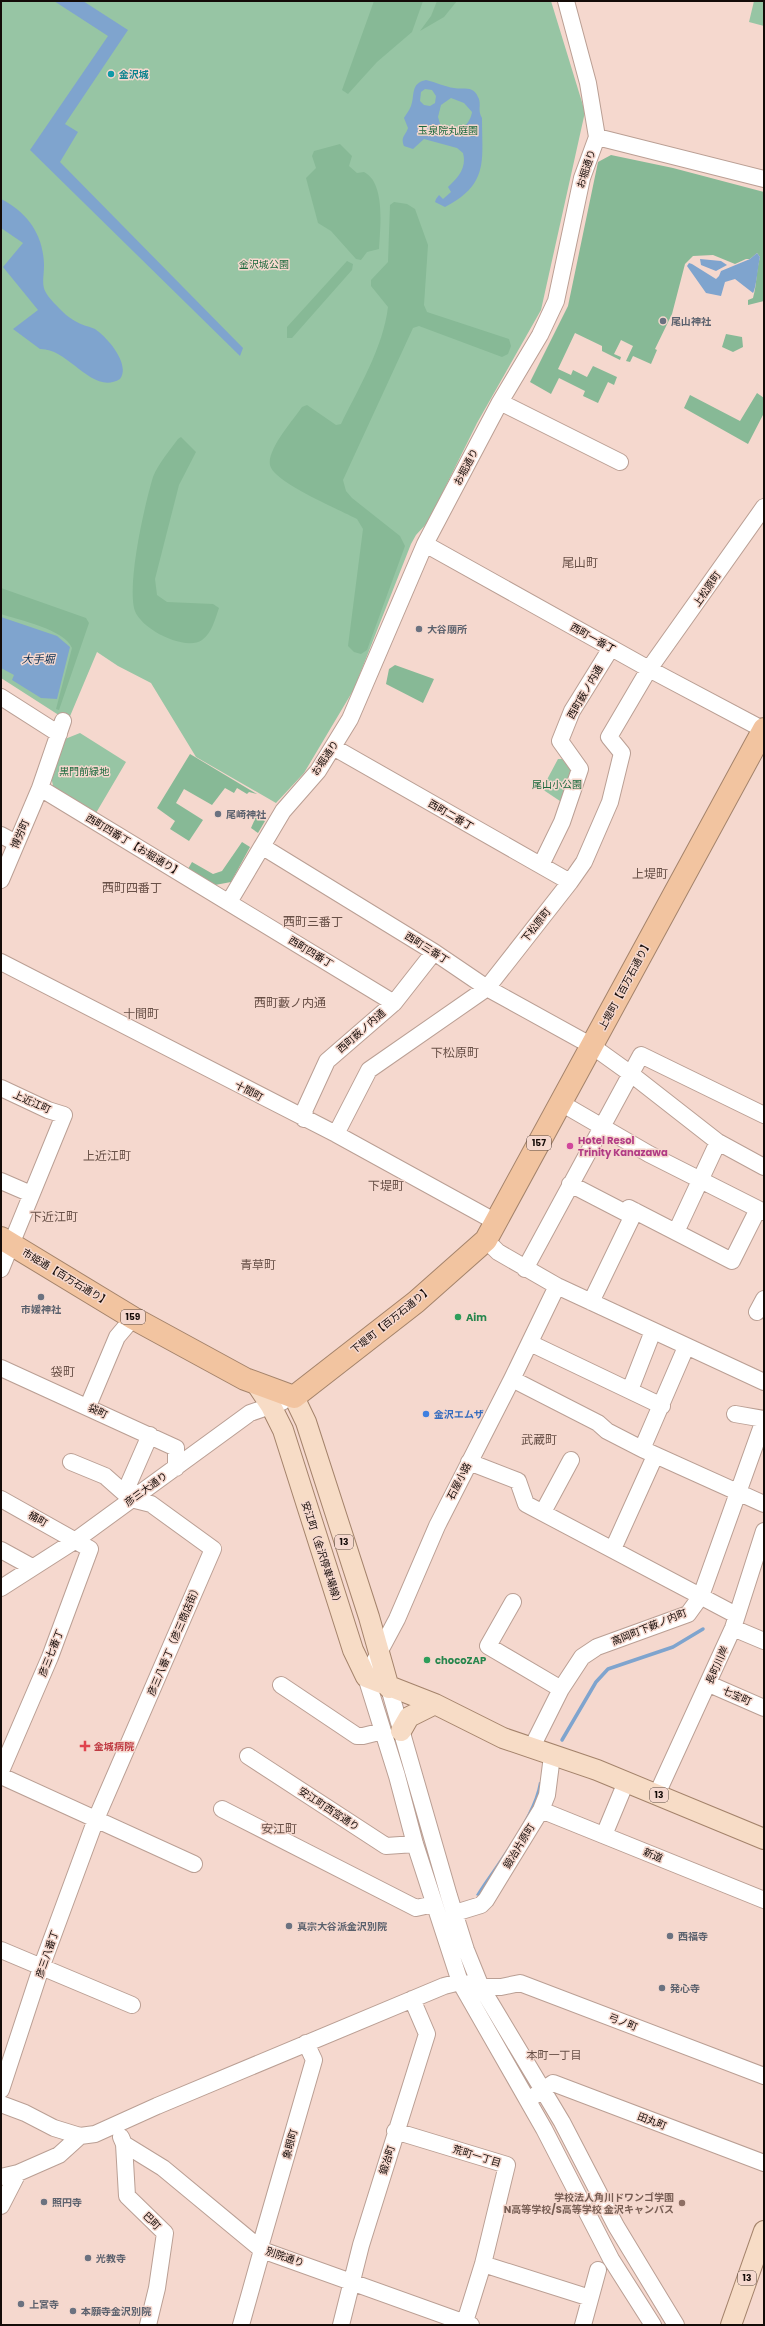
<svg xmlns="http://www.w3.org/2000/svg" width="765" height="2326" viewBox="0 0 765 2326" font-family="Poppins,'Noto Sans JP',sans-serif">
  <rect width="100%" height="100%" fill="#f5d8ce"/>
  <path fill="#97c5a4" d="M1 1H551L585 112 541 310 477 423 428 522 416 535 411 544 354 689 304 773 276 803 196 757 151 683 118 666 97 652 68 721 1 678Z
    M754 1H764V26L749 22Z
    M80 733 126 762 96 813 54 790 50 772 60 741Z
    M558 759H562L574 774 563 803 542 789Z"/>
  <path fill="#87b996" d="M374 1H423L412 32 377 62 348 94 342 90Z
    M437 1H457L444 17 420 31 431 16Z
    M340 144 352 156 349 166 357 173 364 172C386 183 380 229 379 249L367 252 361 260 356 259 331 231 318 223 306 178 316 168 312 156 314 151Z
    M611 155 673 168 764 192V301L748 305V300L753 298C757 284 756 271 760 257L757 253 750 259H746L735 264 713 255 693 256 685 264 672 314 655 349 657 350 651 364 633 356 630 362 626 361 633 346 621 340 614 354 621 357 620 360 602 351V346L575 333 558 369 571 375 573 370 587 377 593 366 617 377 614 385 608 382 598 403 583 396 585 391 559 378 551 394 530 382 568 306 598 162Z
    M394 202 407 204 415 209 428 245 424 305 427 312 509 339 511 346 508 354 502 357 419 326 413 328 343 480 346 491 352 498 400 536 405 546 367 650 361 654 354 652 348 646 363 529 357 519C340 510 273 482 270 465 267 449 294 419 302 407L307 405 336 425 341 424C359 387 383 348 388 307L371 286V280L388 262 390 205Z
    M347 261 353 264 352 270 292 338H287V327Z
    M726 334 742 337 743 347 733 352 722 347Z
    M757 393 764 398V413L748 444 684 408 690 395 740 421Z
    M181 437 196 452 179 485 155 579 157 595 167 602 213 604 219 608C215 619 212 633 202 640 185 652 138 628 134 608 128 579 144 507 153 477 158 464 170 450 178 439Z
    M1 588 86 618 89 623 59 710 56 709 72 648C64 629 19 620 1 614Z
    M395 665 434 679 423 703 386 684 389 669Z
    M190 754 257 794 249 792 247 794 237 788 234 793 225 788 212 805 184 789 176 803 203 820 189 841 170 829 175 821 157 808Z
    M248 811 265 821 258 833 251 828 255 819 247 813Z
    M242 842 250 847 231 882 215 885 188 869 192 862 213 874 222 871Z"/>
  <path fill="#7fa4ce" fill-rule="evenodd" d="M54 1H83L128 30 65 124 78 132 60 162 243 348 240 356 30 150 108 36Z
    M426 80C436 82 445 87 454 88 463 90 473 85 478 97 482 104 477 110 482 118 482 161 489 184 445 207L435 202 436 199 439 195 443 199 451 192 448 187C458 178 467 168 463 153L457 148 424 139 413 149 404 146C400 137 406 135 408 128L404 118C406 114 409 111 411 106 415 96 410 83 426 80ZM425 89 432 90 436 96 435 103 430 106 424 105 420 101 421 92ZM451 98 464 103 472 112C470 126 455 138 442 130L438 117 441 105Z
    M1 199C27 212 43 234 44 264 44 284 39 287 54 303 60 309 67 317 75 321 81 325 88 326 95 329 107 337 131 364 120 379 92 396 69 348 40 349L13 329 38 310 3 267 23 243 1 228Z
    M757 253 760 257C758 265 756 290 753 293L735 279 725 282 721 296 706 293 687 266 689 263 692 264 716 279 719 276 721 271 750 259Z
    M700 259 721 261 727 265 716 271 701 265Z
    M1 617 57 636 70 647 57 699 41 698 12 680 14 675 1 668Z
    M539 1782 543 1783 541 1795 480 1897 476 1895C496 1863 533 1818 539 1782Z"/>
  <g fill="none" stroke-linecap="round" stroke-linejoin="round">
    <path stroke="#7fa4ce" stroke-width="3.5" d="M562 1740 596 1682 608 1669 673 1647 703 1629"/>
    <g stroke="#ba9f94" stroke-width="18">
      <path id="minor" d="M597 137 764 179
        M500 402 620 462
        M425 544 649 669 764 730
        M1 697 59 734
        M333 747 570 882
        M40 788 394 1003
        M1 835 16 843
        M263 847 434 952 487 988 592 1046 631 1074 718 1142 764 1167
        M541 865 562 822 580 769 560 741 572 711 611 648
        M1 880 40 788 63 721
        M229 902 283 811 318 771 350 719 425 544 500 402 540 335 556 301 582 178 597 137 588 83 566 1
        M1 962 336 1134 496 1222
        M1 1088 48 1110 64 1115 1 1269
        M561 1103 649 1154 764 1212
        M304 1119 305 1109 327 1061 394 1003 434 952
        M336 1134 369 1070 487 988 570 882 584 862 610 802 622 753 609 737 649 669 764 507
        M1 1181 31 1194
        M570 1184 626 1213 629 1208 732 1261 758 1209
        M676 1232 718 1142
        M486 1240 498 1252 557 1286 764 1382
        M525 1269 641 1055 764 1115
        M557 1286 512 1379 437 1526 397 1619 366 1677 397 1776 415 1844 460 1982 544 2129 611 2259 653 2325
        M591 1302 635 1211
        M757 1312 764 1299
        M530 1343 662 1406
        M1 1368 176 1448V1468
        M512 1379 598 1423 607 1431 642 1449 686 1347
        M630 1390 653 1331
        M88 1406 117 1337 133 1318
        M735 1414 764 1419
        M642 1449 764 1504
        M469 1462 518 1481 526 1504 736 1615
        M1 1499 90 1549 50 1657 1 1771
        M131 1499 129 1483 150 1435
        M543 1512 571 1460
        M613 1549 655 1456
        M1 1550 32 1567
        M1 1588 76 1540 250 1413 282 1402
        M513 1602 488 1646 561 1689
        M733 1628 764 1641
        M709 1684 764 1708
        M281 1685 357 1736H363L383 1731
        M389 1688 449 1896 466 1950 481 1987 562 2122 616 2226 676 2325
        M531 1749 561 1689 582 1657 597 1647 688 1614 701 1596 764 1420
        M248 1756 386 1846 415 1844
        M1 1776 194 1864
        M657 1794 733 1628 764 1531
        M222 1809 416 1908 434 1904
        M541 1810 764 1900
        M604 1835 626 1782
        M455 1913 481 1905 486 1900 541 1810 547 1795 552 1756
        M1 1950 132 2005
        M1 2090 41 1968 96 1819 213 1549 151 1504 131 1499 105 1476 71 1462
        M534 2096 553 2083 764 2163
        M1 2104 25 2113 54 2128 80 2136 95 2134 157 2106 444 1986 460 1982 481 1987H501L520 1983 764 2076
        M395 2131 507 2165 483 2264 464 2325
        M121 2137 124 2144 127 2196 165 2233 157 2288 148 2325
        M124 2144 163 2168 262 2250 471 2325
        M1 2177 18 2173 59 2155 80 2136
        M1 2206 18 2173
        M260 2247 314 2060 306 2043
        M483 2264 590 2298
        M241 2325 262 2250
        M341 2325 361 2245 427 2034 412 1999
        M583 2325 598 2270"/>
    </g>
    <g stroke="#a4836b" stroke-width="22">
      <path id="major" d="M257 1385 271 1406 283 1430 353 1650 366 1677 435 1704 503 1738 597 1770 764 1839
        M294 1397 306 1422 369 1617 389 1688
        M401 1731 409 1717 435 1704
        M731 2325 764 2231"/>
    </g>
    <g stroke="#a4836b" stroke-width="24">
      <path id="highway" d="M1 1238 133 1318 245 1379 294 1397 416 1302 486 1240 764 729"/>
    </g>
    <use href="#minor" stroke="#fff" stroke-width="16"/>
    <use href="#major" stroke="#f7dcc6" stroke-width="20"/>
    <use href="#highway" stroke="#f2c4a0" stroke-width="22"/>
  </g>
  <circle fill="#0f9aa8" stroke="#f5d8ce" stroke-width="1.5" cx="111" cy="74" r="4"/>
  <g fill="#6b7280" stroke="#f5d8ce" stroke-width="1.5">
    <circle cx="663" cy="321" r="4"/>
    <circle cx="419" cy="629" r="4"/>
    <circle cx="218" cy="814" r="4"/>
    <circle cx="41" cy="1297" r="4"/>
    <circle cx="289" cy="1926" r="4"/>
    <circle cx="670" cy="1936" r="4"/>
    <circle cx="662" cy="1988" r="4"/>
    <circle cx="44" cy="2202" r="4"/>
    <circle cx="88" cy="2258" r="4"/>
    <circle cx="21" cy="2304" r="4"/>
    <circle cx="73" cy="2311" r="4"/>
  </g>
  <circle fill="#d1479c" stroke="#f5d8ce" stroke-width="1.5" cx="570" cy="1146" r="4"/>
  <g fill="#2e9e5b" stroke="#f5d8ce" stroke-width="1.5">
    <circle cx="458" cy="1317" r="4"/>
    <circle cx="427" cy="1660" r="4"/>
  </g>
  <circle fill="#3f7fe0" stroke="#f5d8ce" stroke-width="1.5" cx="426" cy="1414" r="4"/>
  <path fill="#e0444e" stroke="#f5d8ce" stroke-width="1.5" d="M83 1740h4v4h4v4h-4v4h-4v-4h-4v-4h4z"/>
  <circle fill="#8d6e63" stroke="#f5d8ce" stroke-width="1.5" cx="682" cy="2203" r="4"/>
  <g text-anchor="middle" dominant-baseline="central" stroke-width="3" stroke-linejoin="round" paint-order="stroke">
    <g fill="#f5d8ce" stroke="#584843" stroke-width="1">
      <rect x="527" y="1136" width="24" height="14" rx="3"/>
      <rect x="121" y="1310" width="24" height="14" rx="3"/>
      <rect x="335" y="1535" width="18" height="14" rx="3"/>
      <rect x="650" y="1788" width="18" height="14" rx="3"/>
      <rect x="738" y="2271" width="18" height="14" rx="3"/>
    </g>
    <g font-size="9" font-weight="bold" fill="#140b08">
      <text x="539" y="1143">157</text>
      <text x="133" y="1317">159</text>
      <text x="344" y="1542">13</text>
      <text x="659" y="1795">13</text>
      <text x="747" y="2278">13</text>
    </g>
    <g font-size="10" font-weight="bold" fill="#0d838f" stroke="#f5d8ce" text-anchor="start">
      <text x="119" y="74">金沢城</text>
    </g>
    <g font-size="10" fill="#1a683c" stroke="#f5d8ce">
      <text x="448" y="130">玉泉院丸庭園</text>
      <text x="264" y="264">金沢城公園</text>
      <text x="84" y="771">黒門前緑地</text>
      <text x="557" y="784">尾山小公園</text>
    </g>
    <g font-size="10" fill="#140b08" stroke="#f5d8ce">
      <text transform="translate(586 169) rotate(-72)">お堀通り</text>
      <text transform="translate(466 467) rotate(-62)">お堀通り</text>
      <text transform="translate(707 589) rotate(-55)">上松原町</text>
      <text transform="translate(593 638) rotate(29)">西町一番丁</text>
      <text transform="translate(585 692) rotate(-60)">西町薮ノ内通</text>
      <text transform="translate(325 758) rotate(-56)">お堀通り</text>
      <text transform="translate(451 815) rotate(30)">西町二番丁</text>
      <text transform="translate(20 834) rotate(-67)">博労町</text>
      <text transform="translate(134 845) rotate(31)">西町四番丁【お堀通り】</text>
      <text transform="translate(536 925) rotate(-52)">下松原町</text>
      <text transform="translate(427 948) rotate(32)">西町三番丁</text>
      <text transform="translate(311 952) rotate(31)">西町四番丁</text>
      <text transform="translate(625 985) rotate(-62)">上堤町【百万石通り】</text>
      <text transform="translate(361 1031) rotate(-41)">西町薮ノ内通</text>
      <text transform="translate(249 1091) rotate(27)">十間町</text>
      <text transform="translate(32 1102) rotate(24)">上近江町</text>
      <text transform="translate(66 1277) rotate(31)">市姫通【百万石通り】</text>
      <text transform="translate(391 1320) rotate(-39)">下堤町【百万石通り】</text>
      <text transform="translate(98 1411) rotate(25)">袋町</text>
      <text transform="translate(459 1481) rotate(-63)">石屋小路</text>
      <text transform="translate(146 1489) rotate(-36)">彦三大通り</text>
      <text transform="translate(38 1519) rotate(29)">桶町</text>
      <text transform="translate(322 1554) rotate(72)">安江町（金沢停車場線）</text>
      <text transform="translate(649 1627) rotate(-22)">高岡町下薮ノ内町</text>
      <text transform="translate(174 1640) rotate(-67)">彦三八番丁（彦三商店街）</text>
      <text transform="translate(51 1653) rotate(-68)">彦三七番丁</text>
      <text transform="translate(717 1665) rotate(-66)">長町川岸</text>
      <text transform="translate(737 1696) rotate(24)">七宝町</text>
      <text transform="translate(329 1809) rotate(33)">安江町西宮通り</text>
      <text transform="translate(519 1846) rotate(-59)">鍛冶片原町</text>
      <text transform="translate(653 1855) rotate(22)">新道</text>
      <text transform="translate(47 1954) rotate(-71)">彦三八番丁</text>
      <text transform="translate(623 2022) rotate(21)">弓ノ町</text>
      <text transform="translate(652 2121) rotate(21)">田丸町</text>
      <text transform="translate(290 2144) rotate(-75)">象眼町</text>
      <text transform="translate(477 2156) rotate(17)">荒町一丁目</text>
      <text transform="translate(387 2160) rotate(-73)">鍛冶町</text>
      <text transform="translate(152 2221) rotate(44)">巴町</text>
      <text transform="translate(285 2257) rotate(19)">別院通り</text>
    </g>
    <g font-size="10" font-weight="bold" fill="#5b616d" stroke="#f5d8ce" text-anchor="start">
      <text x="671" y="321">尾山神社</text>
      <text x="427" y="629">大谷廟所</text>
      <text x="226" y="814">尾崎神社</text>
      <text x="41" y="1309" text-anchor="middle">市媛神社</text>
      <text x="297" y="1926">真宗大谷派金沢別院</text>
      <text x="678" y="1936">西福寺</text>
      <text x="670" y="1988">発心寺</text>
      <text x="52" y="2202">照円寺</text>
      <text x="96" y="2258">光教寺</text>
      <text x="29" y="2304">上宮寺</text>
      <text x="81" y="2311">本願寺金沢別院</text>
    </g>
    <g font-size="10" font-weight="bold" fill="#b23c85" stroke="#f5d8ce" text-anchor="start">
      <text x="578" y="1140">Hotel Resol<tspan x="578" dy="12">Trinity Kanazawa</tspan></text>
    </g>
    <g font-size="10" font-weight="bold" fill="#27864d" stroke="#f5d8ce" text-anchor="start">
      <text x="466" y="1317">Aim</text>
      <text x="435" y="1660">chocoZAP</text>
    </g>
    <g font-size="10" font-weight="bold" fill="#366cbe" stroke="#f5d8ce" text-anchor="start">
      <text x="434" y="1414">金沢エムザ</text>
    </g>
    <g font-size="10" font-weight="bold" fill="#be3a42" stroke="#f5d8ce" text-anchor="start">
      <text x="94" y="1746">金城病院</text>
    </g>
    <g font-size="10" font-weight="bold" fill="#785e54" stroke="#f5d8ce" text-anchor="end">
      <text x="674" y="2197">学校法人角川ドワンゴ学園<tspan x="674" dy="12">N高等学校/S高等学校 金沢キャンパス</tspan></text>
    </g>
    <g font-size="11" font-style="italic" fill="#022b52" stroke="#f5d8ce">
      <text x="38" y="659">大手堀</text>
    </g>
    <g font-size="11" fill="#685047" stroke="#f5d8ce">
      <text x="554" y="2055">本町一丁目</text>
    </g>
    <g font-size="12" fill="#685047" stroke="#f5d8ce">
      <text x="580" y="562">尾山町</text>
      <text x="650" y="873">上堤町</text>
      <text x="132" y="887">西町四番丁</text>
      <text x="313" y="921">西町三番丁</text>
      <text x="290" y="1002">西町藪ノ内通</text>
      <text x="141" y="1013">十間町</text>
      <text x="455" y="1052">下松原町</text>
      <text x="107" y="1155">上近江町</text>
      <text x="386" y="1185">下堤町</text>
      <text x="54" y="1216">下近江町</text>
      <text x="258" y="1264">青草町</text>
      <text x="63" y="1371">袋町</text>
      <text x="539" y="1439">武蔵町</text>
      <text x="279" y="1828">安江町</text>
    </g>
  </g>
  <rect width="765" height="2326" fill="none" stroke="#140b08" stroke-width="4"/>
</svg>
